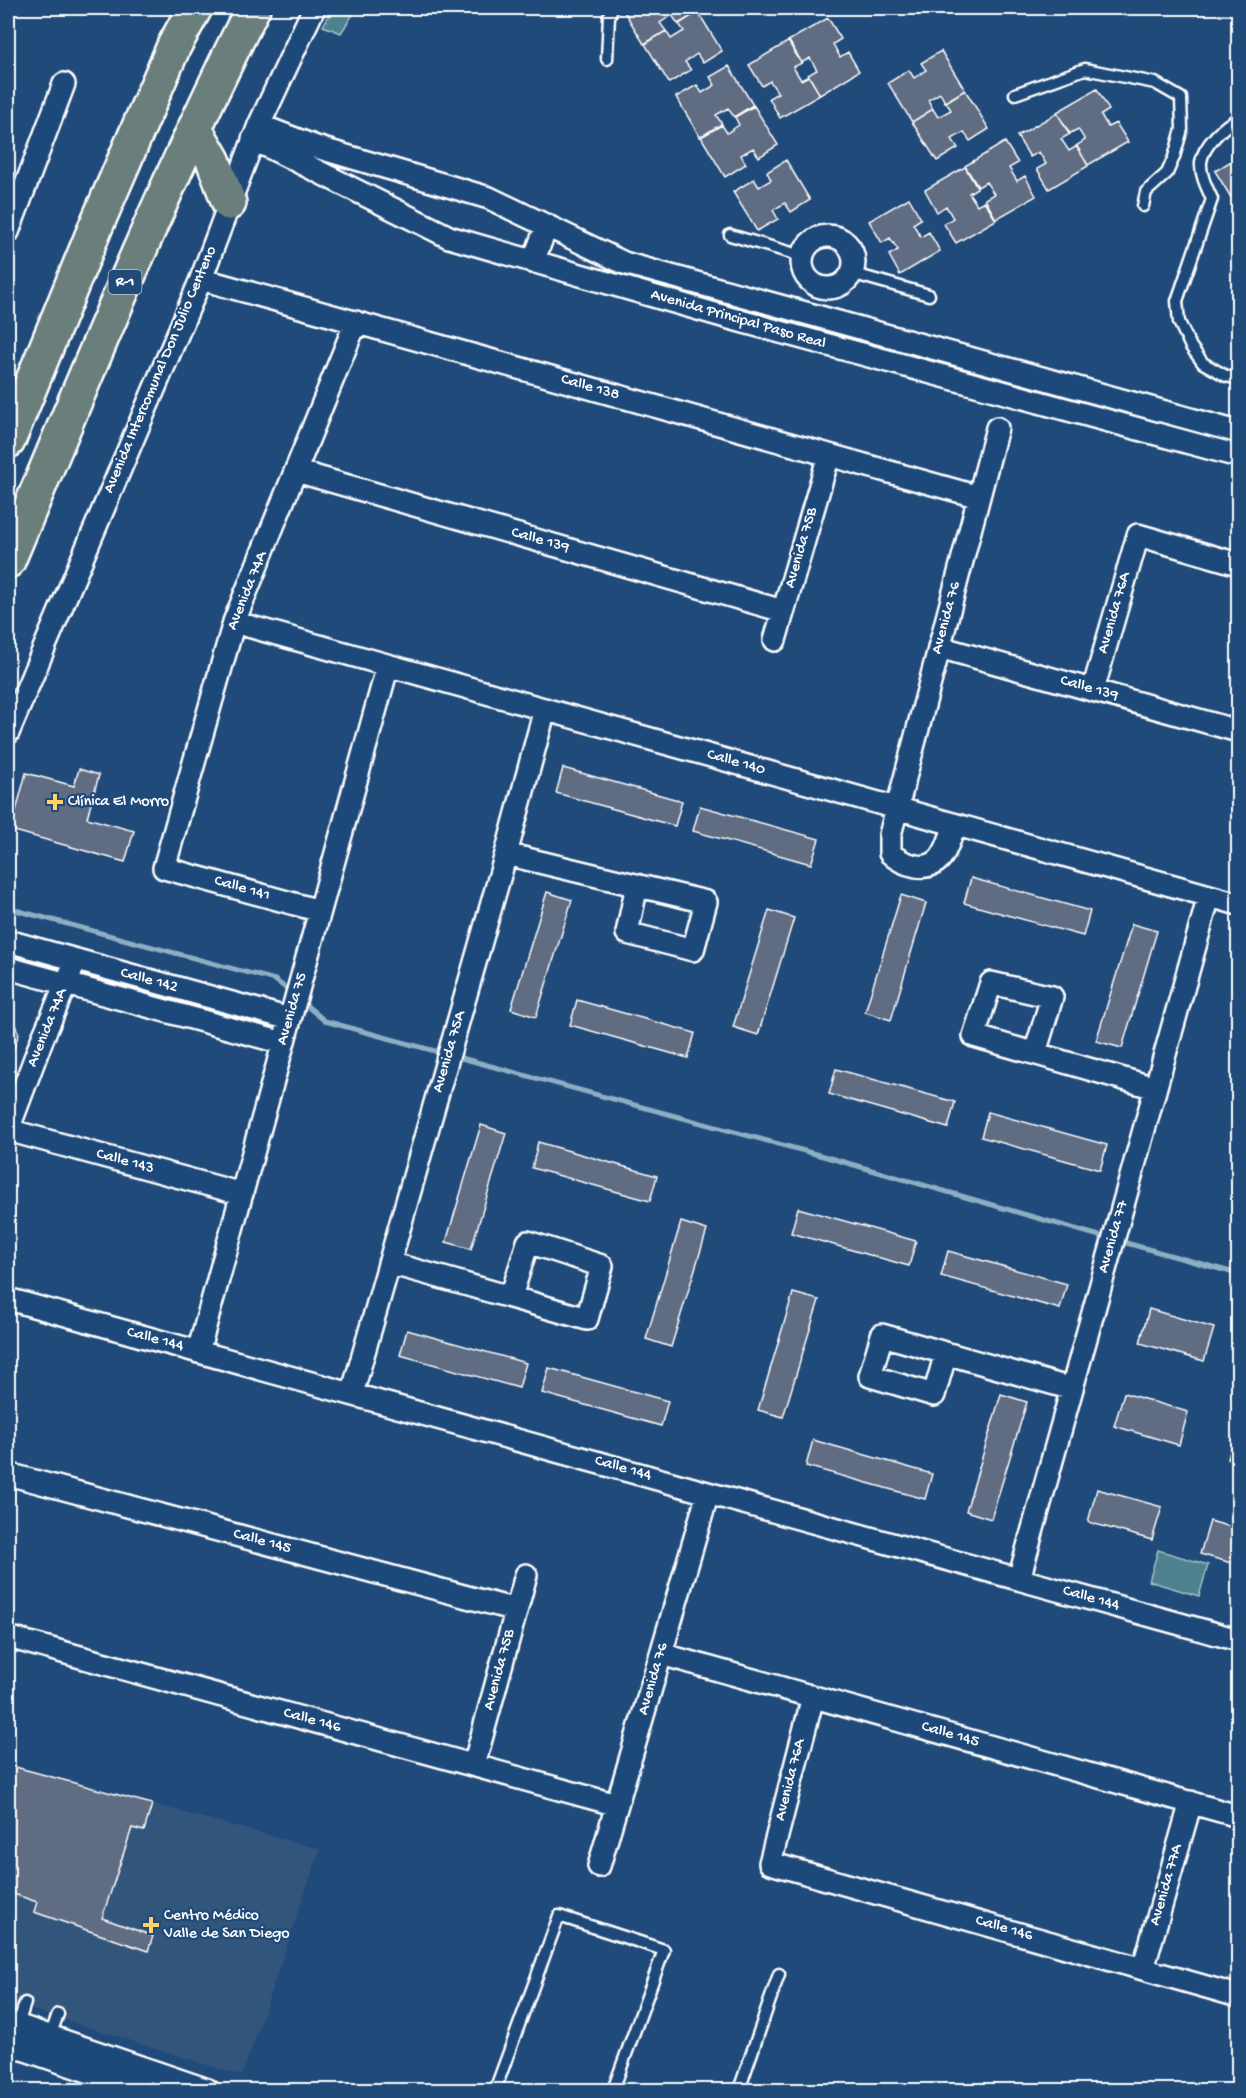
<svg xmlns="http://www.w3.org/2000/svg" width="1246" height="2098" viewBox="0 0 1246 2098" font-family="'Gochi Hand',sans-serif">
  <rect width="100%" height="100%" fill="#1f4a7a"/>
  <filter id="ink" filterUnits="userSpaceOnUse"><feTurbulence type="fractalNoise" baseFrequency=".0167" numOctaves="2"/><feDisplacementMap in="SourceGraphic" scale="12" xChannelSelector="R" yChannelSelector="G"/><feConvolveMatrix kernelMatrix="1 2 1 2 8 2 1 2 1" color-interpolation-filters="sRGB"/></filter>
  <g filter="url(#ink)">
    <path fill="#33547c" d="M8 1765 320 1849 242 2076 8 2002Z"/>
    <path fill="#4d818e" stroke="#a6c0c6" stroke-width="1.5" d="M333 8H357L341 33 323 26Z
      M1158 1550 1208 1565 1199 1596 1149 1581Z"/>
    <g fill="none" stroke-linecap="round" stroke-linejoin="round">
      <path stroke="#8dafc3" stroke-width="5" d="M8 908 275 980 292 993
        M301 1001 325 1021 446 1054
        M454 1056 823 1156 1110 1239
        M1119 1241 1238 1274"/>
    </g>
    <path fill="#616c81" stroke="#fff" stroke-width="1.5" d="M622 8H694L697 13 678 24 672 15 660 23 666 31 644 44Z
      M698 12 722 51 703 63 697 54 685 62 691 70 669 83 645 44 666 31 671 39 684 31 679 24Z
      M828 18 841 39 833 44 840 57 848 52 859 71 820 95 808 75 817 70 810 58 801 63 788 41Z
      M789 41 802 63 793 67 801 80 809 76 820 95 780 118 769 98 778 93 770 81 762 86 749 65Z
      M941 51 965 90 945 102 940 93 928 100 933 109 912 122 888 83 909 70 914 78 926 70 921 63Z
      M729 66 753 105 734 117 728 108 716 115 722 124 700 137 676 97 697 85 702 93 715 85 710 77Z
      M1097 89 1109 110 1101 115 1108 127 1116 123 1128 142 1088 165 1076 146 1085 140 1078 129 1069 134 1057 112Z
      M965 90 989 129 970 141 964 132 952 139 958 148 937 161 912 122 933 109 938 117 951 110 946 102Z
      M754 106 778 145 759 157 753 148 741 155 746 164 725 177 701 137 722 125 727 133 739 125 735 117Z
      M1057 113 1070 134 1061 139 1069 151 1077 146 1088 166 1049 189 1037 169 1046 164 1039 152 1030 157 1017 136Z
      M1005 142 1018 163 1009 168 1017 181 1025 176 1036 196 996 219 985 199 994 194 986 182 978 187 965 166Z
      M1236 158 1238 162V209L1215 171Z
      M786 160 810 200 791 212 785 203 773 210 778 219 757 231 733 192 754 179 759 187 771 180 767 172Z
      M965 167 977 188 969 193 977 205 984 201 996 220 956 243 944 224 953 218 946 206 937 212 925 190Z
      M909 198 921 219 913 224 921 237 929 232 940 251 900 275 889 255 898 250 890 238 882 243 869 221Z
      M563 768 682 801 675 826 556 793Z
      M79 769 99 775 87 818 134 831 125 862 11 830 26 773 74 786Z
      M700 806 819 839 811 864 693 831Z
      M971 878 1090 911 1083 936 964 903Z
      M547 892 572 900 536 1017 511 1009Z
      M901 895 926 903 891 1020 865 1012Z
      M769 910 794 918 758 1035 733 1027Z
      M1132 924 1157 931 1122 1048 1096 1041Z
      M577 1000 695 1033 688 1058 570 1025Z
      M8 1010 19 1034 8 1063Z
      M836 1069 955 1102 948 1128 829 1094Z
      M988 1112 1107 1145 1100 1170 981 1137Z
      M481 1125 506 1133 471 1249 446 1242Z
      M538 1142 657 1176 650 1201 532 1168Z
      M798 1208 916 1241 909 1266 791 1233Z
      M681 1222 707 1230 671 1347 646 1339Z
      M948 1251 1067 1284 1060 1309 941 1276Z
      M793 1293 819 1300 783 1417 758 1410Z
      M1149 1309 1214 1328 1204 1361 1140 1343Z
      M407 1330 526 1363 519 1388 400 1355Z
      M549 1368 668 1401 661 1426 542 1393Z
      M1124 1393 1188 1412 1179 1445 1114 1426Z
      M1001 1394 1027 1402 991 1519 966 1511Z
      M1237 1426H1238V1462L1228 1459Z
      M813 1440 932 1474 925 1499 806 1466Z
      M1097 1489 1162 1507 1152 1540 1088 1522Z
      M1210 1521 1238 1529V1565L1200 1554Z
      M8 1765 152 1804 144 1831 132 1828 102 1918 153 1936 148 1951 34 1912 37 1902 8 1892Z"/>
    <g fill="none" stroke-linecap="round" stroke-linejoin="round">
      <g stroke="#fff" stroke-width="15">
        <path id="lane" d="M607 59 609 16 612 8
          M1015 94 1085 69 1155 83 1181 98 1182 129 1174 157 1167 173 1146 192 1143 206
          M1238 119C1225 124 1203 146 1201 162 1200 175 1207 188 1212 199L1177 301 1179 322 1191 347 1203 363 1226 376 1238 379
          M730 235 802 256
          M851 273 929 295
          M17 2028 25 2003
          M49 2039 58 2014
          M495 2090 559 1916 664 1950 613 2090
          M739 2090 779 1974"/>
      </g>
      <g stroke="#fff" stroke-width="26">
        <path id="street" d="M259 125 316 147 489 198 624 263 1238 432
          M253 139 449 237 729 318 1238 456
          M8 232 64 84
          M802 262a26 26 0 1 1 52 0a26 26 0 1 1-52 0Z
          M533 262 547 225
          M201 279 979 497
          M296 471 783 611
          M234 622 1238 904
          M775 640 829 455
          M939 647 1238 731
          M1093 690 1138 535 1238 564
          M8 733 201 279 259 125 314 8
          M955 825C947 845 944 870 916 866 906 864 897 860 890 853V835L997 428
          M506 854 706 902 693 950 627 933 637 885
          M320 911 164 868 234 622 356 322
          M8 941 290 1019
          M8 968 283 1043
          M1035 1053 1052 997 991 983 974 1036 1155 1088
          M8 1130 242 1194
          M8 1130 41 1042 71 972
          M389 1263C455 1281 521 1300 587 1319L602 1266 528 1242 511 1297
          M8 1299 1238 1640
          M198 1352 388 665
          M946 1353 934 1395 870 1376 882 1335 1072 1389
          M352 1394 506 854 545 709
          M8 1474 516 1610
          M1019 1579 1209 896
          M8 1637 617 1805
          M661 1654 1238 1816
          M813 1697 770 1863 1238 1996
          M474 1765 526 1575
          M599 1866 708 1493
          M1143 1969 1191 1802
          M8 2022 208 2090
          M8 2044 143 2090"/>
      </g>
      <g stroke="#fff" stroke-width="38">
        <path id="primary" d="M195 129 213 160 229 203
          M8 441 96 226 174 46 195 8
          M8 561C86 375 162 188 253 8"/>
      </g>
      <use href="#lane" stroke="#1f4a7a" stroke-width="10"/>
      <use href="#street" stroke="#1f4a7a" stroke-width="21"/>
      <use href="#primary" stroke="#6a7f7c" stroke-width="33"/>
    </g>
  </g>
  <g fill="#ffd166" stroke="#1f4a7a" stroke-width="2">
    <path d="M52 793h6v6h6v6h-6v6h-6v-6h-6v-6h6z"/>
    <path d="M148 1916h6v6h6v6h-6v6h-6v-6h-6v-6h6z"/>
  </g>
  <g text-anchor="middle" dominant-baseline="central" stroke-width="4.5" stroke-linejoin="round" paint-order="stroke">
    <rect fill="#1f4a7a" stroke="#bcc9d7" stroke-width="1.5" x="108.5" y="270" width="33" height="24" rx="4.5"/>
    <g font-size="15" font-weight="bold" fill="#fff">
      <text x="125" y="282">R-1</text>
    </g>
    <g font-size="16" fill="#fff" stroke="#1f4a7a">
      <text transform="translate(738 320) rotate(16)">Avenida Principal Paso Real</text>
      <text transform="translate(161 370) rotate(-67)">Avenida Intercomunal Don Julio Centeno</text>
      <text transform="translate(590 388) rotate(16)">Calle 138</text>
      <text transform="translate(540 541) rotate(16)">Calle 139</text>
      <text transform="translate(802 548) rotate(-74)">Avenida 75B</text>
      <text transform="translate(248 591) rotate(-68)">Avenida 74A</text>
      <text transform="translate(1115 613) rotate(-74)">Avenida 76A</text>
      <text transform="translate(947 618) rotate(-75)">Avenida 76</text>
      <text transform="translate(1089 689) rotate(16)">Calle 139</text>
      <text transform="translate(736 763) rotate(16)">Calle 140</text>
      <text transform="translate(242 889) rotate(16)">Calle 141</text>
      <text transform="translate(149 981) rotate(15)">Calle 142</text>
      <text transform="translate(293 1009) rotate(-74)">Avenida 75</text>
      <text transform="translate(48 1028) rotate(-68)">Avenida 74A</text>
      <text transform="translate(450 1052) rotate(-74)">Avenida 75A</text>
      <text transform="translate(125 1162) rotate(15)">Calle 143</text>
      <text transform="translate(1114 1237) rotate(-74)">Avenida 77</text>
      <text transform="translate(155 1340) rotate(15)">Calle 144</text>
      <text transform="translate(623 1469) rotate(16)">Calle 144</text>
      <text transform="translate(262 1542) rotate(15)">Calle 145</text>
      <text transform="translate(1091 1599) rotate(16)">Calle 144</text>
      <text transform="translate(500 1670) rotate(-75)">Avenida 75B</text>
      <text transform="translate(654 1679) rotate(-74)">Avenida 76</text>
      <text transform="translate(312 1721) rotate(15)">Calle 146</text>
      <text transform="translate(950 1735) rotate(16)">Calle 145</text>
      <text transform="translate(791 1780) rotate(-76)">Avenida 76A</text>
      <text transform="translate(1167 1885) rotate(-74)">Avenida 77A</text>
      <text transform="translate(1004 1929) rotate(16)">Calle 146</text>
    </g>
    <g font-size="16" fill="#fff" stroke="#1f4a7a" text-anchor="start">
      <text x="68" y="802">Clínica El Morro</text>
      <text x="164" y="1916">Centro Médico<tspan x="164" dy="18">Valle de San Diego</tspan></text>
    </g>
  </g>
  <rect width="1246" height="2098" fill="none" stroke="#1f4a7a" stroke-width="30"/>
  <rect x="15" y="15" width="1216" height="2068" fill="none" stroke="#fff" stroke-width="2" filter="url(#ink)"/>
</svg>
